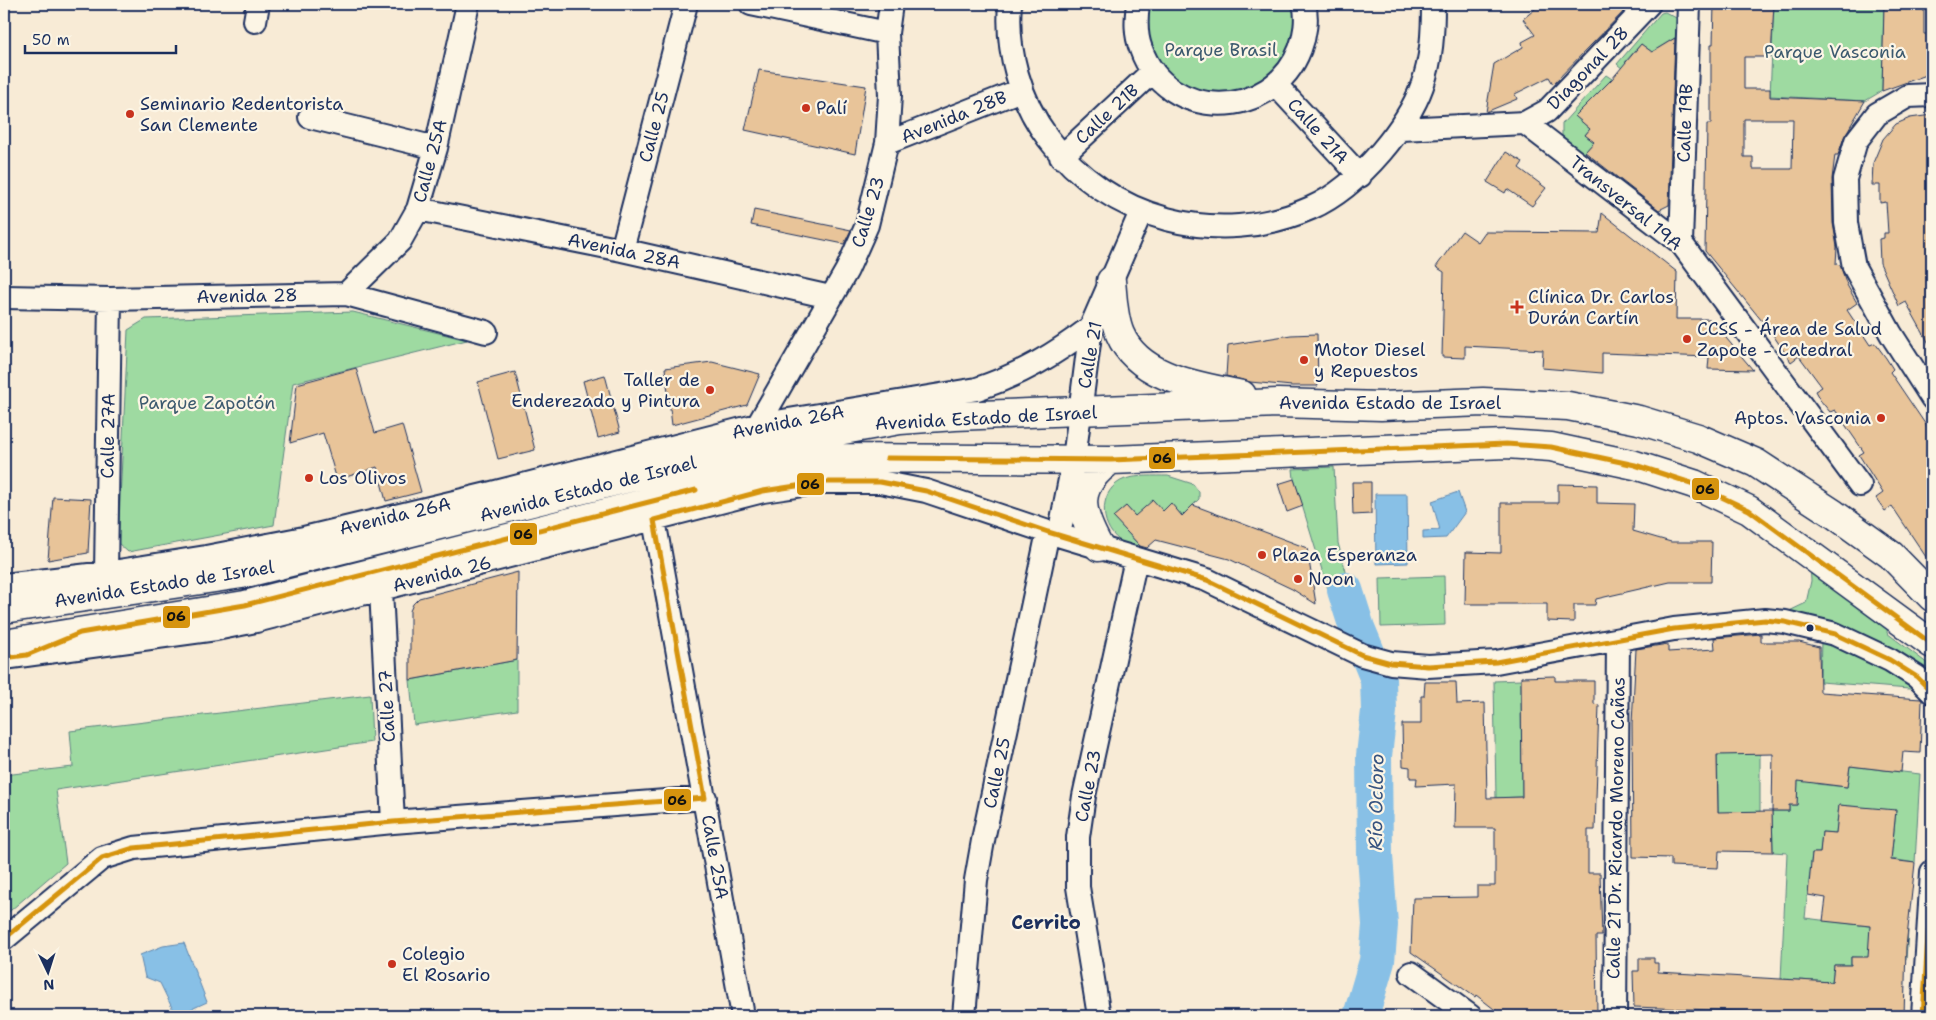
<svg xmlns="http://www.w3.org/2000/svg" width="1936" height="1020" viewBox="0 0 1936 1020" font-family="'Shantell Sans',sans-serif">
  <rect width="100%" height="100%" fill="#f8ebd6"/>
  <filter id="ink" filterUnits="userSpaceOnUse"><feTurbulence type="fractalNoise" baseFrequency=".02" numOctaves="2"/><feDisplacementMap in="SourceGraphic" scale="10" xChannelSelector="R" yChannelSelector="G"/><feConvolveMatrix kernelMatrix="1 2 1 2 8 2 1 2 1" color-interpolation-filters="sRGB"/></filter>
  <g filter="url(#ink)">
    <path fill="#9edaa1" stroke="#5c8480" d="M1146 4H1295L1298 16 1289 56 1260 86 1219 96 1179 85 1151 54 1144 13Z
      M1774 4H1884L1882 91 1865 101 1770 96Z
      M1665 12 1678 19V36L1652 52 1641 44 1625 62 1628 65 1624 70 1617 64 1661 13Z
      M1606 75 1612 79 1575 116 1590 129 1585 135 1594 142 1584 154 1562 136V124Z
      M353 312 467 340 293 383 274 525 128 552 118 543 128 330 146 319Z
      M1334 467 1338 543 1357 611 1373 646 1358 641 1338 622 1294 479 1293 469Z
      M1168 476 1193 484 1199 492V499L1182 516 1171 504 1163 511 1135 516 1126 506 1114 517 1144 551C1137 548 1126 545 1119 540 1099 525 1098 489 1125 479 1138 475 1154 476 1168 476Z
      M1810 565 1888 622 1887 633 1932 667V675C1887 641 1838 629 1785 613L1806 603 1811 581Z
      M1444 576 1445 625 1381 627 1380 578Z
      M1821 639 1857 650 1922 690 1820 682Z
      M517 660V710L414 725 410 680Z
      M1521 680 1522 797 1496 798 1494 681Z
      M370 695 372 742 56 790 66 863 4 916V775L73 767 70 731Z
      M1717 739 1739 754H1760V811L1719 851Z
      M1850 766 1920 774 1915 863 1891 859 1896 811 1839 805 1836 833 1822 832 1820 853H1812L1805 918 1908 931 1906 959 1851 957V965H1834L1832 982 1781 979 1787 853 1773 852 1772 811H1789V805H1797L1798 772 1817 784 1847 787Z"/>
    <path fill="#88c0e6" stroke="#5c86b0" d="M1458 492 1465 512 1446 538 1423 539V531L1440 530 1432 501Z
      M1375 494H1407L1408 563 1376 564Z
      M184 943 207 1002 176 1016 160 983 145 977 140 955 163 946Z"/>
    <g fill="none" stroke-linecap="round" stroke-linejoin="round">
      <path stroke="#88c0e6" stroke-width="36" d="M1345 590 1357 628 1378 679 1379 711 1374 756 1375 855 1380 925 1377 961 1361 1016"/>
    </g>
    <path fill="#e8c499" stroke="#1b2f5e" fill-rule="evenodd" d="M1541 4H1631L1553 84 1549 77 1515 94 1517 99 1486 112 1494 64 1523 47 1522 42 1535 35 1523 19Z
      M1714 4H1774L1771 57H1744V89H1770V97L1865 101 1844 137 1838 155H1835L1832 179 1833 223 1837 247 1836 264 1840 265 1847 285 1857 303 1847 310 1870 345 1875 343 1886 358 1893 369 1890 372 1932 434V566L1892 506 1885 511 1876 498 1883 493 1859 455 1864 452 1835 410 1830 412 1820 400 1815 391 1822 387 1799 356 1791 362 1771 332 1705 251 1707 124H1711V44H1713ZM1744 119H1793L1792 169H1753V157H1744Z
      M1884 4H1924V34H1932V73L1882 91Z
      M1675 38 1669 205 1659 210 1585 152 1594 142 1585 135 1590 129 1575 116 1612 79 1641 44 1652 52Z
      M759 70 866 86 855 154 745 130Z
      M1932 115V349L1906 302 1899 306 1880 263 1879 239 1884 238V233H1888L1886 202 1880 203V185H1872L1873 163 1883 139 1896 124 1910 118Z
      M1506 152 1523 162 1519 168 1546 188 1532 206 1507 189 1505 193 1487 182Z
      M754 210 851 230 844 244 751 225Z
      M1602 213 1677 272 1676 319H1710L1753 370 1708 369 1709 357 1602 353V373L1542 368 1543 350 1465 346V358L1442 357 1444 272 1436 267 1462 231 1478 242 1485 232 1599 233Z
      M1317 334 1318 386H1292L1250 382 1226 376 1228 345 1291 335Z
      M712 362 760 374 747 405 672 425 665 368Z
      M356 368 375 433 402 425 421 492 386 501 377 467 337 480 323 433 290 443 297 384Z
      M515 372 535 450 498 459 478 382Z
      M605 375 620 432 598 438 583 381Z
      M1294 479 1303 506 1287 512 1278 484Z
      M1352 482H1371V514L1353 515Z
      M1558 484 1597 485V503L1634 504 1633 531 1671 542H1712L1711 582H1670L1596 599 1595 605H1574V622L1547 621V604H1465L1466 552 1501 553V503H1558Z
      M53 497 91 499 88 553 48 560Z
      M1153 500 1163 511 1171 503 1182 516 1193 505 1307 548 1316 604 1292 589 1229 559 1156 540 1147 548 1140 546 1113 517 1126 506 1135 516Z
      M518 572 517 660 410 680V611L413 604 419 598Z
      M1761 634V642H1799L1819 647 1820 692 1921 699 1922 701 1920 753 1903 752 1901 772 1850 766 1847 787 1798 781 1797 805H1789V811H1772L1773 754 1717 755 1718 812 1772 811 1773 852 1719 851 1718 868 1671 866V858L1633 857 1632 723 1636 649 1668 644V652L1715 649 1714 638Z
      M1555 676V681H1594V704L1599 705 1595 830H1588V873H1600L1602 936H1596L1597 1016H1503L1476 995 1475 997 1411 952 1413 898 1477 897V886H1495V828H1455L1456 784 1416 786 1417 778H1410V767L1403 766 1402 724H1421V696H1424L1425 682H1456L1457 704 1485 703 1487 798 1522 797 1521 677Z
      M1839 805 1896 810 1891 860 1915 863 1906 947 1904 1016H1765V1012L1634 1007 1633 971H1639V958H1654V963H1658V972L1832 982 1834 965H1851V957H1868L1870 926 1823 921 1826 898 1808 895 1812 853H1820L1822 832 1836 833Z"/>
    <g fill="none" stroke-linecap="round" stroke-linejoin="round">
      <g stroke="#1b2f5e" stroke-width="26">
        <path id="minor" d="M751 4 887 33
          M1010 4C1006 50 1020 101 1048 138 1108 220 1218 249 1311 208 1338 196 1362 174 1381 152 1398 132 1413 111 1422 86 1432 59 1433 31 1433 4
          M1138 4C1136 19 1135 34 1141 49 1167 123 1273 121 1300 49 1305 36 1308 18 1304 4
          M255 21 258 4
          M1276 85 1360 176
          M1932 95 1908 96 1877 114 1856 141 1845 179 1846 223 1854 267 1891 334 1932 398
          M310 117 436 148
          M1525 123 1681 243 1860 485
          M1401 129 1525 123 1547 111 1649 4
          M887 143 1021 90
          M1061 157 1153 71
          M418 209 622 250 830 297
          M1681 243 1689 4
          M622 250 686 4
          M346 294 400 241 418 209 436 148 468 4
          M4 297 110 299 346 294 486 332
          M758 425 847 270 867 225 887 143 890 95 887 33 891 4
          M654 520 743 1016
          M1059 535 1074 459 1091 327 1141 212
          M106 573 110 299
          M4 585 106 573 206 557 304 538 488 494 758 425 977 389C1022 374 1054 355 1091 327
          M381 590 393 822
          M4 658 216 629 256 621 763 491 823 482H880L926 491 1048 532 1207 580 1362 655 1391 663 1428 666 1496 662 1674 629 1765 620 1785 622 1835 634 1890 660 1917 677 1932 692
          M4 939 102 858 134 848 393 822 705 798
          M1411 973 1470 1016
          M964 1016 976 880 984 835 1048 532
          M1099 1016 1078 887V837L1084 796 1136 559
          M1615 1016 1618 640
          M1923 1016 1932 872"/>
      </g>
      <g stroke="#1b2f5e" stroke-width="31">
        <path id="major" d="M1111 281C1113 299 1113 318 1120 334 1139 379 1200 386 1242 395
          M1099 547C1078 509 1074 487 1111 460
          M4 609 242 574 770 443 900 420 955 416 1278 403 1381 406 1483 402 1568 406 1639 420 1698 438 1756 463 1834 514 1891 555 1932 597
          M4 644 245 605 782 468 839 458 1111 460 1506 444 1551 447 1635 465 1694 484 1749 510 1932 644"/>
      </g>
      <use href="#minor" stroke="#fcf5e5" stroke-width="22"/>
      <use href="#major" stroke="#fcf5e5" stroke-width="28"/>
      <g stroke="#fcf5e5" stroke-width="9">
        <path id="bus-1" d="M887 458 1111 460 1506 444 1551 447 1635 465 1694 484 1749 510 1932 644
          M4 658 27 655 80 633 245 605 696 490
          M4 939 102 858 134 848 393 822 705 798 654 520 763 491 823 482H880L926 491 1048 532 1207 580 1362 655 1391 663 1428 666 1496 662 1674 629 1765 620 1785 622 1835 634 1890 660 1917 677 1932 692
          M1923 1016 1932 872"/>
      </g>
      <use href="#bus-1" stroke="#d6940e" stroke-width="5"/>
    </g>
  </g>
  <g fill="#c8321e" stroke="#fcf5e5" stroke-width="2">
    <circle cx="806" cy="108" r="5"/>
    <circle cx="130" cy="114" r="5"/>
    <path d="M1514.5 299.5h5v5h5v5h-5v5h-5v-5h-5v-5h5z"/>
    <circle cx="1687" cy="339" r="5"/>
    <circle cx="1304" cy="360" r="5"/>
    <circle cx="710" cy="390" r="5"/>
    <circle cx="1881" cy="418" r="5"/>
    <circle cx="309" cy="478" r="5"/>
    <circle cx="1262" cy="555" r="5"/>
    <circle cx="1298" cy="579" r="5"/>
    <circle cx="392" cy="964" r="5"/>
  </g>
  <circle fill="#1b2f5e" stroke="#fcf5e5" stroke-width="2" cx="1810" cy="628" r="4.5"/>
  <g text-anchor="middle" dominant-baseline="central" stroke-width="4.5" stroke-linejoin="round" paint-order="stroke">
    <g font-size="18" fill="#3c5a6f" stroke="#fcf5e5">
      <text x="1221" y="50">Parque Brasil</text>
      <text x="1835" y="52">Parque Vasconia</text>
      <text x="207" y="403">Parque Zapotón</text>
    </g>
    <g font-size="18" fill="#1b2f5e" stroke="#fcf5e5">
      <text transform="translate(1588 68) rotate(-46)">Diagonal 28</text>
      <text transform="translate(1107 114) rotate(-43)">Calle 21B</text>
      <text transform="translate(954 117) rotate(-22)">Avenida 28B</text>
      <text transform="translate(1685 123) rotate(-88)">Calle 19B</text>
      <text transform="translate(654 127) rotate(-75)">Calle 25</text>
      <text transform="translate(1318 131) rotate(48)">Calle 21A</text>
      <text transform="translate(430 161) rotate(-75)">Calle 25A</text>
      <text transform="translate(1626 203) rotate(39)">Transversal 19A</text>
      <text transform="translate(868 212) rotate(-73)">Calle 23</text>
      <text transform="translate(624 251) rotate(12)">Avenida 28A</text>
      <text transform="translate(247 296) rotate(-1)">Avenida 28</text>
      <text transform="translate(1090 355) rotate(-80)">Calle 21</text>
      <text x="1390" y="403">Avenida Estado de Israel</text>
      <text transform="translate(986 418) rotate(-3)">Avenida Estado de Israel</text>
      <text transform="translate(788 422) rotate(-11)">Avenida 26A</text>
      <text transform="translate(108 436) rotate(-89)">Calle 27A</text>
      <text transform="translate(588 489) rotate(-14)">Avenida Estado de Israel</text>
      <text transform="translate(395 516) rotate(-13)">Avenida 26A</text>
      <text transform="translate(442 574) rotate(-14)">Avenida 26</text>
      <text transform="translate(164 584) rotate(-9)">Avenida Estado de Israel</text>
      <text transform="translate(387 706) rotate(-93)">Calle 27</text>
      <text transform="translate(997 773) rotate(-78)">Calle 25</text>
      <text transform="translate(1088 786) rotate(-79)">Calle 23</text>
      <text transform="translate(1616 828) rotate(-89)">Calle 21 Dr. Ricardo Moreno Cañas</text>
      <text transform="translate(715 857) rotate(80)">Calle 25A</text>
    </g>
    <g font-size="18" fill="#1b2f5e" stroke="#fcf5e5" text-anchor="start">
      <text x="140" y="104">Seminario Redentorista<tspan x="140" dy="21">San Clemente</tspan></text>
      <text x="816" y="108">Palí</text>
      <text x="1528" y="297">Clínica Dr. Carlos<tspan x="1528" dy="21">Durán Cartín</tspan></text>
      <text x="1697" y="329">CCSS - Área de Salud<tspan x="1697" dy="21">Zapote - Catedral</tspan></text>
      <text x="1314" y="350">Motor Diesel<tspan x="1314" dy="21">y Repuestos</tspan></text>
      <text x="700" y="380" text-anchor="end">Taller de<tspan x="700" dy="21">Enderezado y Pintura</tspan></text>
      <text x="1871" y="418" text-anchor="end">Aptos. Vasconia</text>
      <text x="319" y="478">Los Olivos</text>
      <text x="1272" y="555">Plaza Esperanza</text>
      <text x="1308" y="579">Noon</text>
      <text x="402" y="954">Colegio<tspan x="402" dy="21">El Rosario</tspan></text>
    </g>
    <g font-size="19" font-style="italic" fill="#365380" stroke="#fcf5e5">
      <text transform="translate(1376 802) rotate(-89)">Río Ocloro</text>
    </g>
    <g font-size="19" font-weight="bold" fill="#1b2f5e" stroke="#fcf5e5">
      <text x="1046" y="922">Cerrito</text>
    </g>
  </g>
  <g stroke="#fcf5e5" stroke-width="2">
    <rect x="1148" y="446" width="28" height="24" rx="5" fill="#d6940e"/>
    <rect x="796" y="472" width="29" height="24" rx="5" fill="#d6940e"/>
    <rect x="1691" y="477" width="29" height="24" rx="5" fill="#d6940e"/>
    <rect x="509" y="522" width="29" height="24" rx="5" fill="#d6940e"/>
    <rect x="162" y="605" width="29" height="24" rx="5" fill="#d6940e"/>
    <rect x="663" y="788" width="29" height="24" rx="5" fill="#d6940e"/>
  </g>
  <g font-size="14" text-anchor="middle" font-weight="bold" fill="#111">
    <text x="1162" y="463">06</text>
    <text x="810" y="489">06</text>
    <text x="1705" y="494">06</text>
    <text x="523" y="539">06</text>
    <text x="176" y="621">06</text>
    <text x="677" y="805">06</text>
  </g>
  <rect width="1936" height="1020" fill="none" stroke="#fcf5e5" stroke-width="20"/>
  <rect x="10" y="10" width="1916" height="1000" fill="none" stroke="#1b2f5e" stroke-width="2" filter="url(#ink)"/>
  <g transform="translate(48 972) rotate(176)" stroke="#fcf5e5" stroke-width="4" paint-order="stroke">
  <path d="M0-4L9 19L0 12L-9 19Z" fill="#1b2f5e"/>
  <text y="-8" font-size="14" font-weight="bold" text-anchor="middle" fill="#1b2f5e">N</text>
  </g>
  <path d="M25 45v8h151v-8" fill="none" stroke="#1b2f5e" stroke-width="2.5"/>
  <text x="32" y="45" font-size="15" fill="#1b2f5e" stroke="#fcf5e5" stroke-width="4" paint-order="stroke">50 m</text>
</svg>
